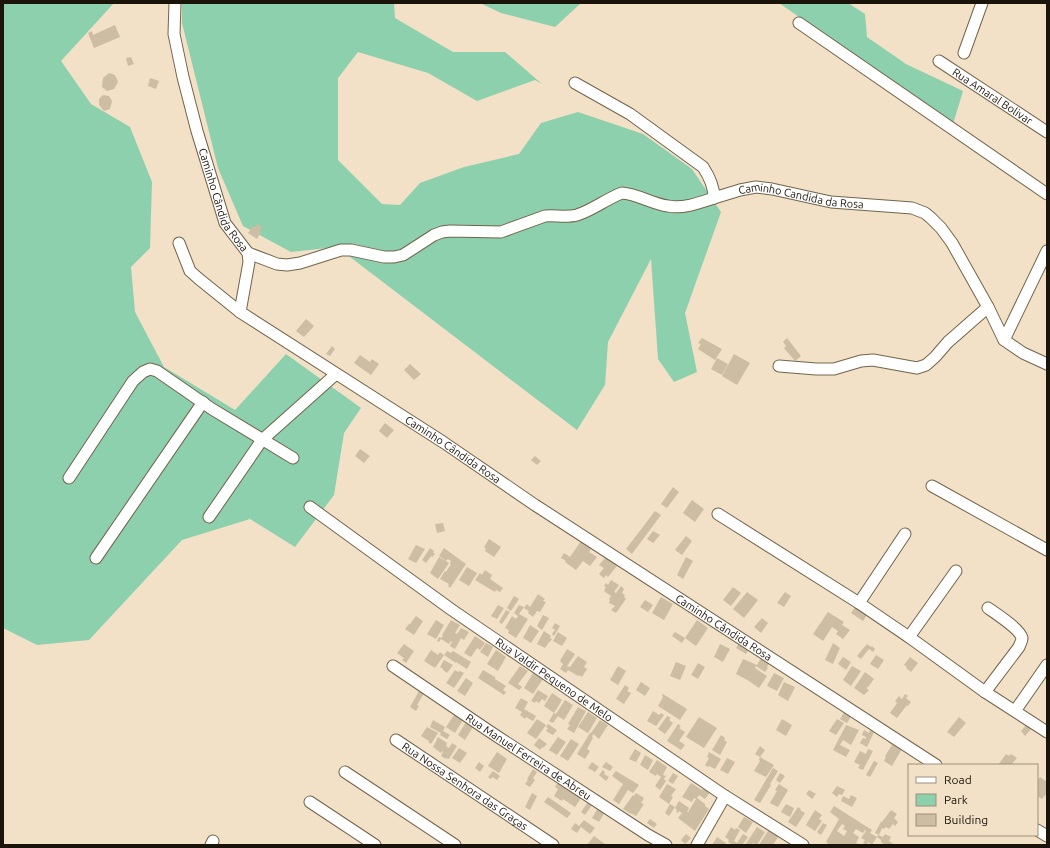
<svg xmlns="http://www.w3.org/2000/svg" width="1050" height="848" viewBox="0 0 1050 848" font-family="Ubuntu,sans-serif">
  <rect width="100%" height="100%" fill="#f2e1c6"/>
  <path fill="#8cd0ad" d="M3 3H114L61 61 91 104 130 127 152 182 150 248 131 267 135 312 164 367 235 410 286 354 361 408 344 433 334 495 295 547 250 519 182 540 89 640 37 645 3 628Z
    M182 3H394L395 18 453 52H505L542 84 535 80 477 101 428 73 358 52 338 78V160L382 204 400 205 420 183 464 167 519 154 541 123 578 112 643 134 692 169 721 212 685 313 697 372 674 382 658 359 651 259 608 342 605 385 577 430 337 247 291 252 243 226 218 168 182 23Z
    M480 3H581L555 27 501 13Z
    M779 3H848L865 14 867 37 906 64 963 91 953 124Z"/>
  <path fill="#cdbda2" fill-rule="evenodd" d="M115 25 120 37 94 48 88 33 92 31 93 35Z
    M131 57 134 64 128 66 126 58Z
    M109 73 115 75 118 82 114 89 107 91 102 87 103 78Z
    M150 78 159 81 156 89 148 86Z
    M103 95 109 96 112 101 110 109 104 111 99 105V99Z
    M258 224 262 227 260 231 261 232 257 239 248 233 253 226 255 227Z
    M306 319 314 326 304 337 296 331Z
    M702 338 722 349 715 360 698 349 701 344 698 343Z
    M787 338 801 356 795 361 784 348 786 346 783 342Z
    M332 346 335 349 330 356 326 354Z
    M734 354 750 363 737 385 722 376Z
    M360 355 370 362 372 359 379 364 371 375 354 363Z
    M717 358 728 364 722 375 711 369Z
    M410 364 421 374 414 380 404 370Z
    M385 423 394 430 387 438 379 431Z
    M360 449 370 456 364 463 355 456Z
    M535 456 541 461 537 465 531 460Z
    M673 487 679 492 667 508 661 504Z
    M692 500 704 509 695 522 683 513Z
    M655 511 661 515 632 554 626 549Z
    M443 523 445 531 437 533 435 524Z
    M653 531 660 535 653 543 647 539Z
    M686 536 692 541 682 555 675 550Z
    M489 539 501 547 494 557 485 551 486 549 484 547Z
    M581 541 591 549 589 552 597 557 590 566 583 561 576 570 565 562 566 561 561 558 564 553 570 557Z
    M416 545 425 549 416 563 408 559Z
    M430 548 434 551 433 552 435 554 432 557 431 556 426 563 422 560Z
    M444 548 466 564 450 588 448 586 449 584 440 579 445 571 446 572 451 564 450 563 451 561 448 559 446 561 439 556Z
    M439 557 449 563 438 579 430 573Z
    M606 557 617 566 608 577 606 575 604 578 599 574 604 568 599 565Z
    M686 557 693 561 683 579 677 575Z
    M467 567 477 573 469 586 459 580Z
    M485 570 492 575 490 579 503 588 500 592 496 590 495 592 475 580 480 573 482 575Z
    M611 580 619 585 614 592 616 593 621 586 624 589 622 593 625 595 624 597 626 599 616 613 611 610 615 606 609 603 610 600 609 599 611 596 604 591 606 587 604 586 606 583 608 585Z
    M733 587 741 593 731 606 723 600Z
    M747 592 758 600 744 618 733 609Z
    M785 592 791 596 784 607 777 603Z
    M538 594 545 599 543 601 546 602 540 612 537 611 533 617 528 613 529 611 524 608 527 604 530 607Z
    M514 596 519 599 511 611 507 608Z
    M661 597 673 604 664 620 652 613Z
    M645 600 653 605 648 612 640 607Z
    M857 604 869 612 863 621 851 613Z
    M498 605 504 608 497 619 491 616Z
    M519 605 524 607 519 614 528 619 516 638 508 633 509 630 505 628 512 616 516 619 518 616 514 613Z
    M506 610 510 612 502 624 499 622Z
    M828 612 844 622 842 625 850 630 843 639 836 634 838 631 832 627 823 641 813 634Z
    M543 615 549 618 542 630 537 626Z
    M416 616 423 621 414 635 405 629 409 624H410Z
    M762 618 768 623 761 633 754 627Z
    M436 620 444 625 436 639 427 634Z
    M451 620 460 625 455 633 457 634 461 628 469 632 464 640 461 638 455 649 450 646 452 642 451 641 449 644 441 639 439 642 437 641 439 637 441 638 443 636 442 635Z
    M697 620 708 628 696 646 685 638Z
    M555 623 560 626 554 636 552 634 555 630 552 628Z
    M530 625 539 631 531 643 523 638Z
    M544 631 551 636 550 638 552 639 550 642H549L545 648 537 644Z
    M558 632 567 638 562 646 553 641Z
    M675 632 685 638 682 643 672 636Z
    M475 636 485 643 480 650 477 648 471 657 464 653Z
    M740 642 750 648 746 654 736 648Z
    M486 643 493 647 488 657 480 652Z
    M833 643 840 648 833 664 825 660Z
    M404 644 414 651 406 663 402 660 404 658 397 653Z
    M720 644 730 649 723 662 714 657Z
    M867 644 871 647 872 646 875 649 873 652 869 649 861 659 857 656Z
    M567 649 575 654 567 666 570 667 578 656 587 662 584 667 587 669 582 677 579 675 578 676 568 670 566 673 560 669 563 664 560 661Z
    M431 650 438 655 440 652 444 655 435 668 424 661Z
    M496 650 506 657 498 671 487 664Z
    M447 651 451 653 453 651 471 662 467 669 456 662V663L444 655Z
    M876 655 884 660 878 669 870 664Z
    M762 656 770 661 767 667 768 668 765 672 756 666 755 668 767 676 759 688 749 681 736 674 743 659 757 665Z
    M843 657 851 662 846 670 838 664Z
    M910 657 918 663 911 672 906 668 907 667 904 665Z
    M444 660 453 665 447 673 443 670V669L440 667Z
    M676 662 686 666 680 680 670 676Z
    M698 663 705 667 698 679 691 675Z
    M520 666 528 671 518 684 522 687 519 690 508 683Z
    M618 666 626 671 618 685 610 680Z
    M852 666 861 671 851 686 843 680Z
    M455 670 458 672 460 671 464 673 454 688 446 683Z
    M483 670 495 677V679L506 686 503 690 506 692 504 695 478 678Z
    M865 672 874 679 868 687 866 688 869 690 864 695 854 688Z
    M533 673 543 679 533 694 524 688Z
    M774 673 784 678 777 691 767 686Z
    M466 678 473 683 465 696 457 691Z
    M641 682 650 688 645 696 636 690Z
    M784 682 795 687 788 701 778 695Z
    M625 685 629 688 627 691 631 693 624 704 616 699Z
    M538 690 548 696 545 701 542 699 539 703 536 701 535 703 531 701Z
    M419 691 424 693 417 705 419 706 416 711 410 707Z
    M552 693 562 700 554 713 556 714 565 700 573 705 564 720 558 716 553 723 549 721 554 713 544 706Z
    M663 694 687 709 680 720 658 706 663 697 662 696Z
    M905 694 908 696 906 698 911 702 908 706 907 705 897 718 890 713 897 703 895 701 899 696 902 699Z
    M521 698 528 702 524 709 536 716 533 721 526 717 525 719 520 715 522 712 515 708Z
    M578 707 586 711 574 733 567 729 570 725 568 724Z
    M653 711 659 715 661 713 664 715 656 726 647 721Z
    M845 711 852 715 847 723 840 719Z
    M588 712 597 718 588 733 578 727Z
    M454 715 463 720 455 733 446 727Z
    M667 716 671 718 669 720 673 723 665 734 658 729Z
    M699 717 717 728 704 748 686 737Z
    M959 717 966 723 954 737 947 732Z
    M537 719 546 725 536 739 527 733Z
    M782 719 792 725 786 736 776 730Z
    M837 719 844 723 836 735 829 731Z
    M433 720 445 727 443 731 450 735 447 739 440 735 441 733 430 727Z
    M600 720 608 725 599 739 593 734 592 737 593 738 587 749 590 751 585 759 577 754 590 733H591Z
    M466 722 473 727 465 740 458 735Z
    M548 724 557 730 553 735 546 731 548 728 546 727Z
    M678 724 681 726 679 728 685 732 679 741 685 745 681 750 667 741Z
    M1027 724 1032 728 1025 736 1021 731Z
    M846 725 859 730 851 745 843 740 840 745 850 750 846 757 833 750Z
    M427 727 438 733 431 744 428 742 429 741 421 736Z
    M864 730 869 733 870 730 874 732 867 747 860 743 863 738 866 739V737L862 735Z
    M721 735 725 738 724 740 727 742 720 755 712 750Z
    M438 737 447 743 446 746 449 748 452 743 457 746 449 759 446 758V759L441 756 443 752 442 751 441 753 433 747Z
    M558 737 566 742 557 755 549 750Z
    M539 738 547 744 543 748 542 747 540 750 534 745Z
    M571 739 579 744 568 761 560 756Z
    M890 739 903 747 892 766 884 761 886 757 885 756 892 745 888 742Z
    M760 746 765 750 760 757 755 754Z
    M459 748 467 753 460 763 452 758Z
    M635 749 641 753 636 762 629 759Z
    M868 749 873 751 863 770 858 768 860 765 854 762 860 751 866 754Z
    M497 752 507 759 499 773 488 766Z
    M709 752 721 759 715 769 709 766 708 767 705 765 709 758 707 757Z
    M1006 754 1009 756 1011 754 1017 758 1011 765H998Z
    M645 755 653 760 648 770 640 765Z
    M760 757 774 765 766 777 754 771 760 761 759 760Z
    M727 758 735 762 728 774 720 770Z
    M657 760 667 767 663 775 666 776 664 779 666 781 660 790 655 786 661 777 657 774 656 776 649 772Z
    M874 761 878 763 870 777 866 775Z
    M479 762 484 766 480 772 475 768Z
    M592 762 599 767 595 772 588 768Z
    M606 762 613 767 610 771 602 767Z
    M773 768 778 771 770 784 771 785 760 803 754 800Z
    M533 769 537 772 533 778 535 780 530 787 525 784 528 780 527 779Z
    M603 770 605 772 604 774 609 777 606 781 599 775Z
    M493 771 500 776 497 780 494 778 492 777 491 779 488 777Z
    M616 771 639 785 633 793 628 790 619 804 613 800 623 784 612 776Z
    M673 773 678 776 673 784 668 781Z
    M780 773 785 776 780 783 776 780Z
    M1040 777 1047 782V793L1042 799 1037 796V786L1038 784 1037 783V781Z
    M560 779 580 794 578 796 581 798 575 807 563 799 562 801 554 796 558 789 555 787Z
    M691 783 702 790 705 786 711 791 705 799 699 795 697 798 705 804V806L709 809 695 831 678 818 682 813 679 811 678 813 676 812 677 810 675 808 679 801 689 808 687 812H688L690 809 696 799 694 798 692 802 682 797Z
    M667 784 676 789 671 796 673 797 669 804 659 797Z
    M779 784 788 790 778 807 770 803 777 791 775 790Z
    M837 786 845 790 842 795 839 794 837 797 832 793Z
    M809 790 816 794 812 799 806 794Z
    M532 793 537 796 530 810 525 807Z
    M636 793 644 798 641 803 644 804 636 816 631 813V814L623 809 633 795 634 796Z
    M851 795 857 798 852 807 841 801 843 796 849 799Z
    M548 797 571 813 567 818 544 802Z
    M588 802 592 805 585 815 581 812Z
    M670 804 675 807 669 816 665 813Z
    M786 804 794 808 790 817 781 812Z
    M599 806 606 810 599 822 592 818Z
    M834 806 872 830 870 833 877 837 878 835 883 837 885 834 891 837 889 841 895 845H885L881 842V840L877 837 872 845 868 842 867 845 863 843 865 840 861 838 866 831 865 830 863 833 856 829 853 833 859 837 856 843 860 845H830L826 842 839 819 830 812ZM842 824 845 826 843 829 847 831 844 836 837 831Z
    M798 807 801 809 800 810 805 813 796 827 788 822Z
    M815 810 822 815 819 819 822 821 815 831 806 825Z
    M891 810 897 814 894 818 898 822 895 826 893 824 889 829 886 827 884 829 882 828 879 835 875 833 881 822H882Z
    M744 817 753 822 746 833 738 827Z
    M650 819 657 824 654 828 647 823Z
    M584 820 595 828 590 834 581 827 577 833 571 829 575 823 579 826Z
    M823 823 827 825 821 835 817 832Z
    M731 827 735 830 736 828 740 830 734 841 737 843 743 834 748 837 743 844 745 845 757 827 765 832 757 845 753 843 752 845H733L728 842 729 840 725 837Z
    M770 828 780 834 773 845H759Z
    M686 834 691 838 685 844 681 840Z
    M594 836 605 844 604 845H587Z
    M717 837 726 843 724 845H712Z"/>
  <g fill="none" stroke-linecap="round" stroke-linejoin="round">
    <g stroke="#72644b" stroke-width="13">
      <g id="minor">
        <path id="s1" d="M175 3 174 34 183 77 197 131 225 223 248 253 249 262 240 312 443 442 535 505 936 765"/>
        <path d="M799 23 1047 194"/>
        <path d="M964 53 982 3"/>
        <path id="s2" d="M939 61 1047 132"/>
        <path id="s3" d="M575 83 630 114 703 167C709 176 714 186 714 198L740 190 756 187 772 189 831 202 899 207 912 208 925 213 931 218 941 228 952 243 988 307 1004 340 1023 353 1047 364"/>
        <path d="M179 243 190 271 199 279 240 312"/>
        <path d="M248 253 277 264 287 265 300 263 341 250H351L384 257H394L403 255 434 235 442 232 450 231 501 232 545 216C556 215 566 218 577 215 593 210 606 199 622 193 638 194 652 204 668 206 683 209 699 203 714 198"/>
        <path d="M1004 340 1047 251"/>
        <path d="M779 366 816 369H834L861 361 873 360 917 368 926 365 935 357 948 342 988 307"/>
        <path d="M69 478 133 381 143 372 150 369 157 371 212 409 293 458"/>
        <path d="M932 486 1047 550"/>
        <path id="s4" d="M310 507 452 610 725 796 803 845"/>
        <path d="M718 514 859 603 909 637 985 692 1047 732"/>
        <path d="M209 517 262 440 336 374"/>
        <path d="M96 558 203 402"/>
        <path d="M859 603 905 534"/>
        <path d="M909 637 956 571"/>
        <path id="s5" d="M393 666 489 731 648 835 666 845"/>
        <path d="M985 692 1019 647C1020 644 1022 641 1022 638 1020 629 995 613 988 608"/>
        <path d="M1015 711 1047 665"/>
        <path id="s6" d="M396 740 553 845"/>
        <path d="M345 772 455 845"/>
        <path d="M310 802 375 845"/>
        <path d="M1037 830 1047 836"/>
        <path d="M211 845 213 841"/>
        <path d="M697 845 725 796"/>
      </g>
    </g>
    <use href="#minor" stroke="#fff" stroke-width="11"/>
  </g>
  <g text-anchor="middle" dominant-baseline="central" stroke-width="3" stroke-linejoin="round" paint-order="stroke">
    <g font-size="11" fill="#1a140b" stroke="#f2e1c6">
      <text stroke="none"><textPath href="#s2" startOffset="64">Rua Amaral Bolivar</textPath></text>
      <text stroke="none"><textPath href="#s3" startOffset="276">Caminho Candida da Rosa</textPath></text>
      <text stroke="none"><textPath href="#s1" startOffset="205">Caminho Cândida Rosa</textPath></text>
      <text stroke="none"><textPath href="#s1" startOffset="578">Caminho Cândida Rosa</textPath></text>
      <text stroke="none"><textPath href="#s1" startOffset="902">Caminho Cândida Rosa</textPath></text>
      <text stroke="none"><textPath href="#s4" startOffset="299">Rua Valdir Pequeno de Melo</textPath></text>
      <text stroke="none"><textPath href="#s5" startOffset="163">Rua Manuel Ferreira de Abreu</textPath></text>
      <text stroke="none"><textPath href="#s6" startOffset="83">Rua Nossa Senhora das Graças</textPath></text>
    </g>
  </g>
  <rect width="1050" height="848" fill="none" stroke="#1a140b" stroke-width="8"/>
  <rect x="908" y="764" width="130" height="72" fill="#f2e1c6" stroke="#9c8f7b"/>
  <rect x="916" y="777" width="20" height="6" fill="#ffffff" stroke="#9c8f7b"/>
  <text x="944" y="784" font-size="12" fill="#1a140b">Road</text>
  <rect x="916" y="794" width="20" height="12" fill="#8cd0ad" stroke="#9c8f7b"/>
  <text x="944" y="804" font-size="12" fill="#1a140b">Park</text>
  <rect x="916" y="814" width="20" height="12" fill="#cdbda2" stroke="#9c8f7b"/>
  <text x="944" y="824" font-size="12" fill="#1a140b">Building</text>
</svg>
